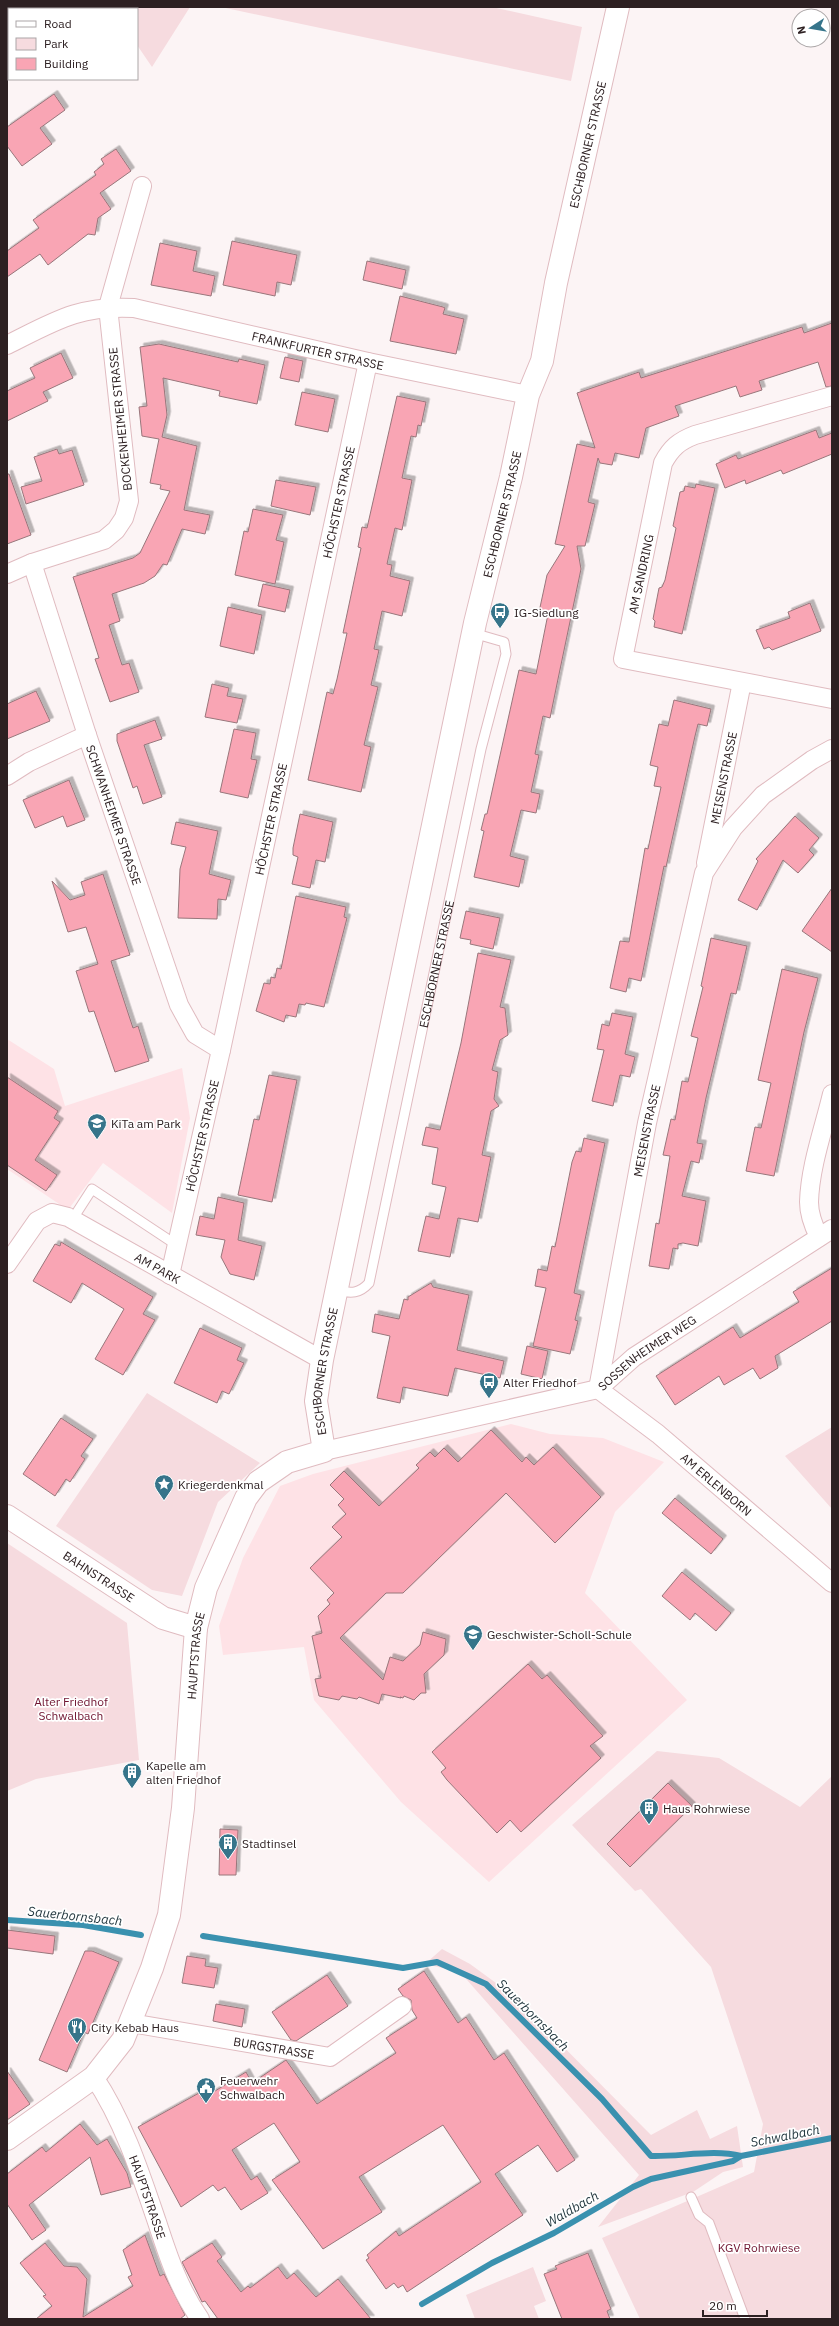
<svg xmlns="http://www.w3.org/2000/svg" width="839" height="2326" viewBox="0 0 839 2326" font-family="'IBM Plex Sans',sans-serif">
  <defs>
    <filter id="shadow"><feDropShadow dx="3.5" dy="-3.5" stdDeviation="0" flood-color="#0004"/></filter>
  </defs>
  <rect width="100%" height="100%" fill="#fcf4f5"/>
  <path fill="#fee2e6" d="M7 1039 54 1069 65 1106 182 1068 190 1118 172 1213 103 1163 68 1210 7 1169Z
    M511 1424 550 1434 603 1438 664 1462 615 1512 585 1593 687 1700 489 1882 401 1802 314 1700 304 1647 223 1655 219 1626 243 1558 280 1486 313 1474Z"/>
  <path fill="#f6dbdf" d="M110 7H190L152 67 137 45V9H112Z
    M221 7H492L582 27 571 81Z
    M147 1393 260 1463 218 1502 182 1596 152 1590 56 1526Z
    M832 1427V1509L785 1456Z
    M7 1543 127 1623 139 1760 36 1779 7 1791Z
    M657 1751 719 1758 800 1807 832 1776V2319H640L602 2238 754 2172 763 2124 711 1967 641 1889 635 1891 572 1825Z
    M442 1949 470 1964 511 1994 651 2135 697 2110 710 2139 737 2126 743 2167 723 2172 693 2192 598 2227 639 2175 460 1972 425 1964Z
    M533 2267 546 2301 534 2306 539 2319H475L466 2295Z"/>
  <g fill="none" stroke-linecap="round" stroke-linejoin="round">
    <path stroke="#3a91af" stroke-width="6" d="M7 1920 83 1925 141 1935
      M203 1936 403 1968 437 1962 486 1984 602 2099 651 2156C679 2157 714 2149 741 2156
      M422 2304 492 2263 554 2233 633 2187 651 2179 733 2161 741 2156 832 2138"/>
  </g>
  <path fill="#f9a5b4" stroke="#98767b" filter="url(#shadow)" d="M54 94 65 110 40 128 52 144 22 166 7 146V127Z
    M116 149 131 171 100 193 111 209 98 218 95 235 88 234 48 265 40 254 7 277V251L39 228 33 220 96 175 94 172 104 164 101 159Z
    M232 241 297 255 291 285 277 282 275 296 223 285Z
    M160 243 197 251 193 271 215 276 211 296 151 285Z
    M367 261 406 270 402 289 363 280Z
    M400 296 443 307 445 308 443 314 464 319 456 354 390 341Z
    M832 323V386L826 387 818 362 759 381 762 390 740 397 736 386 675 406 679 416 646 428 639 458 615 453 612 465 600 463 598 458 588 502 595 504 585 546H577L581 569 558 679 550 718 543 716 535 754 539 755 531 792 540 794 536 813 521 810 510 856 525 860 519 887 474 877 484 831 481 830 485 814H487L519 670 536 674 548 614 539 612 547 575 565 546 555 544 577 444 595 448 577 393 639 372 641 378 802 327 804 333Z
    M159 344 238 362 239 359 265 365 257 404 219 396 220 391 163 378 167 415 162 437 197 446 184 510 210 515 205 534 182 529 167 565 163 564 155 576 144 583 112 594 120 621 109 625 122 665 129 663 139 692 110 702 95 659 99 658 73 577 133 558 140 553 170 491 160 489 161 485 150 483 159 439 142 436 139 407 147 406 140 347Z
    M61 353 73 378 43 392 48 401 7 421V391L35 378 30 368Z
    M285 357 303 361 299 382 280 378Z
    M302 392 335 399 328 432 295 425Z
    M397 396 426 402 421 426 418 425 416 437 411 436 402 478 412 480 402 530 395 528 387 564 392 565 390 576 410 581 402 616 382 611 374 649 379 650 371 685 378 687 364 745 371 747 361 792 308 780 327 692 333 694 337 679 347 633H343L361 548 358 547 362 527 367 528Z
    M816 430 819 438 832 433V454L783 474 781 470 746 484 745 480 725 488 716 464 736 455 738 459Z
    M57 449 59 454 72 450 84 485 26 504 21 487 42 481 34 457Z
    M7 474H9L31 535 7 544Z
    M276 480 316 487 310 515 271 506Z
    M696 484 715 488 682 634 654 627 655 621 653 619 659 588 662 587 665 580 676 528 673 526 680 492 684 491 685 486 695 488Z
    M253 509 283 515 276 540 284 542 275 584 235 575 244 531 248 532Z
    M263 584 290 590 285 612 258 606Z
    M810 603 821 631 772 650 769 647 764 649 756 630 790 618 788 612Z
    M228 607 262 615 254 654 220 646Z
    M212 684 229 688 227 696 243 699 237 723 205 717Z
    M36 691 50 721 7 739V704Z
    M674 700 711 709 707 726 698 724 695 736 666 867 664 866 641 981 629 978 626 992 610 988 620 941 629 942 645 848 648 849 661 787 654 786 658 767 650 765 659 724 668 726Z
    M155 720 162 739 144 745 162 797 143 804 137 786 133 788 117 741V734Z
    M234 729 256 733 251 759 257 760 248 798 220 792Z
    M69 780 85 820 67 827 63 816 35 828 23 800Z
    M300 814 333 822 325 862 316 860 310 888 292 884 298 857 293 855V848Z
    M795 816 819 838 809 850 814 855 798 873 783 860 757 910 738 900 758 861 756 859Z
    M176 822 218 831 209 874 231 880 226 900 218 899 217 919 178 918 180 869 186 847 171 844Z
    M103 874 130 955 111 961 133 1028 138 1026 149 1061 115 1072 94 1011 89 1012 76 971 98 964 86 927 68 932 52 881 70 900 85 895 81 882Z
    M832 888V952L802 931Z
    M296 896 346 907 344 917 347 918 324 1007 306 1003 305 1005 299 1004 296 1017 286 1015 284 1022 256 1011 264 983 270 984 271 977 275 978 277 968 281 969Z
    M466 911 500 918 493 949 470 944 471 940 460 938Z
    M711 938 747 946 736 994 731 993 706 1098 697 1143 703 1144 699 1163 691 1161 682 1196 706 1201 698 1246 683 1243 678 1244V1249L673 1248 669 1269 649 1266 656 1223 659 1224 670 1156 663 1155 671 1119 675 1120 682 1081 688 1082 698 1038 691 1036 703 987 701 986Z
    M478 953 511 960 500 1007 505 1008 508 1035 500 1040 492 1070 498 1072 494 1099 499 1106 491 1111 482 1155 491 1157 478 1222 458 1218 450 1257 418 1251 426 1216 439 1219 446 1187 432 1184 438 1148 422 1145 426 1127 440 1130 461 1043Z
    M782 969 818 978 804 1032 774 1176 746 1171 755 1127 761 1128 771 1083 758 1080Z
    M612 1013 633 1017 625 1054 635 1057 630 1077 620 1075 613 1106 592 1101 604 1050 597 1049 602 1024 609 1026Z
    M269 1075 297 1080 272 1202 238 1195 254 1119 259 1120Z
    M7 1077 58 1111 54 1118 60 1122 35 1160 57 1175 46 1191 7 1165Z
    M584 1138 605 1143 574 1293 581 1295 575 1320 578 1321 570 1354 533 1346 546 1288 535 1286 538 1269 547 1271 552 1246 555 1247 572 1162 576 1151 581 1152Z
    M218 1197 244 1203 238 1240 262 1246 254 1280 230 1274 221 1257 225 1240 196 1235 200 1216 214 1219Z
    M61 1242 153 1297 143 1314 155 1320 123 1375 95 1359 124 1309 82 1283 71 1303 33 1281 55 1244 60 1246Z
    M832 1268V1321L775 1356 778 1368 760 1379 753 1368 724 1385 719 1376 675 1405 656 1376 733 1327 740 1338 799 1302 793 1292Z
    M431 1283 433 1287 469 1295 457 1350 504 1361 500 1378 455 1368 448 1396 403 1387 400 1403 377 1398 390 1336 372 1332 375 1314 399 1319 404 1299 408 1300V1297Z
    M200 1328 242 1348 237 1360 244 1363 229 1394 222 1391 217 1403 174 1383Z
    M527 1346 548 1351 542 1379 521 1374Z
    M61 1418 93 1439 81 1456 85 1459 70 1482 66 1479 55 1496 23 1474Z
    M491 1430 522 1462 526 1457 534 1465 553 1447 601 1497 555 1543 506 1493 403 1593H386L340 1638 383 1680 390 1657 403 1661 420 1645 423 1632 446 1639 444 1655 424 1674 426 1693H421L414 1700 404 1696 403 1698 400 1697 401 1698 382 1694 379 1704 359 1697 357 1699 342 1696 339 1700 319 1696 315 1679 321 1678 312 1636 322 1633 318 1616 330 1604 327 1600 334 1593 310 1568 342 1537 332 1527 346 1514 338 1505 344 1499 330 1485 344 1471 379 1506 419 1468 416 1465 430 1452 435 1457 444 1448 458 1462Z
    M675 1498 723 1539 711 1554 662 1513Z
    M682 1572 731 1613 716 1631 695 1613 690 1620 662 1596Z
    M528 1664 542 1679 547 1675 603 1736 590 1746 601 1758 521 1832 510 1820 497 1833 447 1780 441 1772 446 1768 432 1752Z
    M668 1783 692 1806 630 1867 607 1844Z
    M220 1829 238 1830 236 1875H219Z
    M7 1930 55 1936 53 1954 7 1948Z
    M85 1951H92L119 1962 88 2034 84 2032 67 2072 39 2060Z
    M187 1956 206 1959 205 1966 218 1968 214 1988 182 1983Z
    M424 1971 458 2023 466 2017 494 2060 504 2053 575 2160 557 2172 538 2145 495 2174 523 2215 407 2292 403 2285 398 2288 394 2283 386 2289 366 2260 369 2258 367 2255 396 2231 399 2236 481 2182 443 2125 359 2177 382 2212 323 2249 272 2180 300 2162 274 2123 232 2150 251 2180 257 2176 268 2193 241 2210 225 2187 218 2191 213 2185 181 2207 138 2127 199 2093 202 2099 246 2072 252 2083 286 2060 317 2104 396 2053 386 2038 417 2018 412 2010 411 2000 403 1996 398 1989Z
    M327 1975 348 2006 296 2041 291 2040 272 2012Z
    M216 2004 245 2009 242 2027 213 2021Z
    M7 2071 30 2104 7 2120Z
    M80 2124 97 2145 107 2139 127 2173 131 2187 101 2195 90 2157 29 2205 46 2230 32 2240 7 2204V2174L42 2147 46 2152Z
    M145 2235 160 2276 164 2274 185 2315 180 2319H36L52 2306 43 2296 46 2295 20 2263 45 2243 64 2266 77 2267 87 2279 83 2317 133 2286 128 2277 132 2275 123 2250Z
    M212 2243 222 2257 217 2261 241 2292 248 2286 250 2288 278 2267 287 2279 294 2273 316 2297 338 2279 371 2319H218L205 2301 202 2302 182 2262Z
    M588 2253 611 2309 607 2311 610 2319H562L544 2274 557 2269 555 2266Z"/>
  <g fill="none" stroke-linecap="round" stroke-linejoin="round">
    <g stroke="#e0bbc0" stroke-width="11">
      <g id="service">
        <path d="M72 1220 92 1189 175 1244"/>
        <path id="s1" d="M337 1291C352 1293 359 1294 369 1283L481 749 506 654 504 642 473 633"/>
        <path d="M691 2197 699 2215 709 2223 745 2319"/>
      </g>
    </g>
    <g stroke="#e0bbc0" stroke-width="20">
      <g id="minor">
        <path id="s2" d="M7 345C55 321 79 305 134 308L368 362 528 395"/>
        <path d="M832 396 695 435C679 441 671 448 663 463L623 659 832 699"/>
        <path id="s3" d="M32 563 87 735 179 1005 195 1034 221 1050"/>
        <path d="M7 574 32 563 104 540 116 530 124 518 129 501 108 307 142 186"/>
        <path d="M7 776 29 762 87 735"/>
        <path id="s4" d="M706 863 742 682"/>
        <path d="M819 1237C814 1227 809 1214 809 1202 810 1166 824 1128 832 1094"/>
        <path id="s5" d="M7 1264 37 1221 52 1213 68 1217 322 1360"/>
        <path id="s6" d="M170 1275 221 1050 368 362"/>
        <path id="s7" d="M598 1389 647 1123 704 873 733 828 763 795 812 760 832 749"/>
        <path id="s8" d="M598 1389 658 1434 832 1583"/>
        <path id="s9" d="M324 1451 598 1389 634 1357 832 1229"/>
        <path id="s10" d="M131 2023 330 2057 402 2006"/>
        <path id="s11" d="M94 2077C123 2120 140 2172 157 2222 168 2256 179 2289 200 2319"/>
      </g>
    </g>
    <g stroke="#e0bbc0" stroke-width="24">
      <g id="tertiary">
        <path id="s12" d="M7 1516 163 1618 196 1628"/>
        <path id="s13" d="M7 2139 94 2077 123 2040 152 1968 169 1915 183 1808 196 1628 206 1588 246 1498 258 1482 287 1462 324 1451 316 1401 322 1360 475 623 511 477 528 395 542 361 556 283 618 7"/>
      </g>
    </g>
    <use href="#service" stroke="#fff" stroke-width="9"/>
    <use href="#minor" stroke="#fff" stroke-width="18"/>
    <use href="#tertiary" stroke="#fff" stroke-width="22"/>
  </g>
  <defs>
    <g id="bus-pin" transform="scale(1)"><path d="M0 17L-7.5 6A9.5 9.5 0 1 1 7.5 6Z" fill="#36748a" stroke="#fff"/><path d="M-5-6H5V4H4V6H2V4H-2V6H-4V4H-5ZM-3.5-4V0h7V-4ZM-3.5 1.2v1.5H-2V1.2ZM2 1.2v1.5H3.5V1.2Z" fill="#fff"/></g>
    <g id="school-pin" transform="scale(1)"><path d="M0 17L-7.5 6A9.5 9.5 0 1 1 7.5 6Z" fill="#36748a" stroke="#fff"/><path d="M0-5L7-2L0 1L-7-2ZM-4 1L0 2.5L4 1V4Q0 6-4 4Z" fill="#fff"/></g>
    <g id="sight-pin" transform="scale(1)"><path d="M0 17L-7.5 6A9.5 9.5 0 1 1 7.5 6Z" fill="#36748a" stroke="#fff"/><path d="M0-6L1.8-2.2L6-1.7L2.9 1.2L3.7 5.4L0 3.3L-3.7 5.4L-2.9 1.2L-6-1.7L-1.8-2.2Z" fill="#fff"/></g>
    <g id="building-pin" transform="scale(1)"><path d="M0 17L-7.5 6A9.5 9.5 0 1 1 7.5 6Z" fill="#36748a" stroke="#fff"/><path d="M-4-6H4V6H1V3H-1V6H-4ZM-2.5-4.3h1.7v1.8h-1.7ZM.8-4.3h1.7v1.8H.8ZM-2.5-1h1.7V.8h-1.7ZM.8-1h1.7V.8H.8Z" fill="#fff"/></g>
    <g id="restaurant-pin" transform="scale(1)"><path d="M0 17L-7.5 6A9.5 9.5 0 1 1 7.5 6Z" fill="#36748a" stroke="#fff"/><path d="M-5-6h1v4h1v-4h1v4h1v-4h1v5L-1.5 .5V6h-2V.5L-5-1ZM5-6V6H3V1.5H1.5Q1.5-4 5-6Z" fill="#fff"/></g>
    <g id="civic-pin" transform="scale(1)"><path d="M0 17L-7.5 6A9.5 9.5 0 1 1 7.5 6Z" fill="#36748a" stroke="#fff"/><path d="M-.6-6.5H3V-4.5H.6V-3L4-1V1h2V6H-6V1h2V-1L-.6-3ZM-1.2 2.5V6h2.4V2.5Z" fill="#fff"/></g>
  </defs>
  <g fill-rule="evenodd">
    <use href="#bus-pin" x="500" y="612"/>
    <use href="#school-pin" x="97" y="1123"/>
    <use href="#bus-pin" x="489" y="1382"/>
    <use href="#sight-pin" x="164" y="1484"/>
    <use href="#school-pin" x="473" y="1634"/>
    <use href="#building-pin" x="132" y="1772"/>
    <use href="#building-pin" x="649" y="1808"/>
    <use href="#building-pin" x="228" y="1843"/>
    <use href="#restaurant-pin" x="77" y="2027"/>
    <use href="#civic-pin" x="206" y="2087"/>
  </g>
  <g text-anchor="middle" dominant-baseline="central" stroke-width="3.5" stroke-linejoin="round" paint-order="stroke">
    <g font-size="12" fill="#2d2022" stroke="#fff">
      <text stroke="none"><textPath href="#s13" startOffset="2146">ESCHBORNER STRASSE</textPath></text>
      <text stroke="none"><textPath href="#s2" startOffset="323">FRANKFURTER STRASSE</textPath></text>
      <text transform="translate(120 419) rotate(-96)">BOCKENHEIMER STRASSE</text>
      <text stroke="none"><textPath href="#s6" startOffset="791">HÖCHSTER STRASSE</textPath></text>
      <text stroke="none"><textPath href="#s13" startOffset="1766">ESCHBORNER STRASSE</textPath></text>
      <text transform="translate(641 574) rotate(-78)">AM SANDRING</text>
      <text stroke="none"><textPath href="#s4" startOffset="87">MEISENSTRASSE</textPath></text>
      <text stroke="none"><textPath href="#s3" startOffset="265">SCHWANHEIMER STRASSE</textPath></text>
      <text stroke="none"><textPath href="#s6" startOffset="467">HÖCHSTER STRASSE</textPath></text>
      <text stroke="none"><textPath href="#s1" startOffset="361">ESCHBORNER STRASSE</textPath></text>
      <text stroke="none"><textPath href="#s7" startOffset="263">MEISENSTRASSE</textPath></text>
      <text stroke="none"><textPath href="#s6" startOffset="143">HÖCHSTER STRASSE</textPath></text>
      <text stroke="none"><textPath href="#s5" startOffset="189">AM PARK</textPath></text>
      <text stroke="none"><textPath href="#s9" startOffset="342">SOSSENHEIMER WEG</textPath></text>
      <text stroke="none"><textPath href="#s13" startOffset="890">ESCHBORNER STRASSE</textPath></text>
      <text stroke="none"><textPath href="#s8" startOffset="152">AM ERLENBORN</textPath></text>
      <text stroke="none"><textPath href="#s12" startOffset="110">BAHNSTRASSE</textPath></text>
      <text stroke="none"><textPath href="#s13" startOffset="548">HAUPTSTRASSE</textPath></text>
      <text stroke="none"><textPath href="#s10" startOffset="145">BURGSTRASSE</textPath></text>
      <text stroke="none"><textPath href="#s11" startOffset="132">HAUPTSTRASSE</textPath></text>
    </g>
    <g font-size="12" fill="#2d2022" stroke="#fff" text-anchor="start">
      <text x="514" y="612">IG-Siedlung</text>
      <text x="111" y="1123">KiTa am Park</text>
      <text x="503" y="1382">Alter Friedhof</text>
      <text x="178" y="1484">Kriegerdenkmal</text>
      <text x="487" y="1634">Geschwister-Scholl-Schule</text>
      <text x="146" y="1765">Kapelle am<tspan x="146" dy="14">alten Friedhof</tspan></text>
      <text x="663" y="1808">Haus Rohrwiese</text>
      <text x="242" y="1843">Stadtinsel</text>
      <text x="91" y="2027">City Kebab Haus</text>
      <text x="220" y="2080">Feuerwehr<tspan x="220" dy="14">Schwalbach</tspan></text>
    </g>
    <g font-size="12" fill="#6f1430" stroke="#fff">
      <text x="71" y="1701">Alter Friedhof<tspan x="71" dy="14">Schwalbach</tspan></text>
      <text x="759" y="2247">KGV Rohrwiese</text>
    </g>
    <g font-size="13" font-style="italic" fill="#1d323a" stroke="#fff">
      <text transform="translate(75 1916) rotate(6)">Sauerbornsbach</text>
      <text transform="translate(533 2015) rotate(45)">Sauerbornsbach</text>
      <text transform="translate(785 2136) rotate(-11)">Schwalbach</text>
      <text transform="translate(572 2209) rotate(-30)">Waldbach</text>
    </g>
  </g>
  <rect width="839" height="2326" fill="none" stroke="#2d2022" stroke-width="16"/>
  <rect x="8" y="8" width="130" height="72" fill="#ffffff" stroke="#aba6a7"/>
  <rect x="16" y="21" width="20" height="6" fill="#ffffff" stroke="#aba6a7"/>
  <text x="44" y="28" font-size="12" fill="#2d2022">Road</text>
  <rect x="16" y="38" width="20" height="12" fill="#f6dbdf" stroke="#aba6a7"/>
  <text x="44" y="48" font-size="12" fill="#2d2022">Park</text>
  <rect x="16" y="58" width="20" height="12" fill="#f9a5b4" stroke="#aba6a7"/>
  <text x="44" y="68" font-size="12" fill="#2d2022">Building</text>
  <g transform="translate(811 28) rotate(258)"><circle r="19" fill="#ffffff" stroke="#aba6a7"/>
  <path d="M0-3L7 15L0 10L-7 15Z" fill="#36748a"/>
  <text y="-6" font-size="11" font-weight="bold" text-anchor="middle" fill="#2d2022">N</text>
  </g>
  <path d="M703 2310v6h64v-6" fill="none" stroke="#2d2022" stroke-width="2"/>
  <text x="709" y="2310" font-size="12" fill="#2d2022" stroke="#ffffff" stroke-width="3" paint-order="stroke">20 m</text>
</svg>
